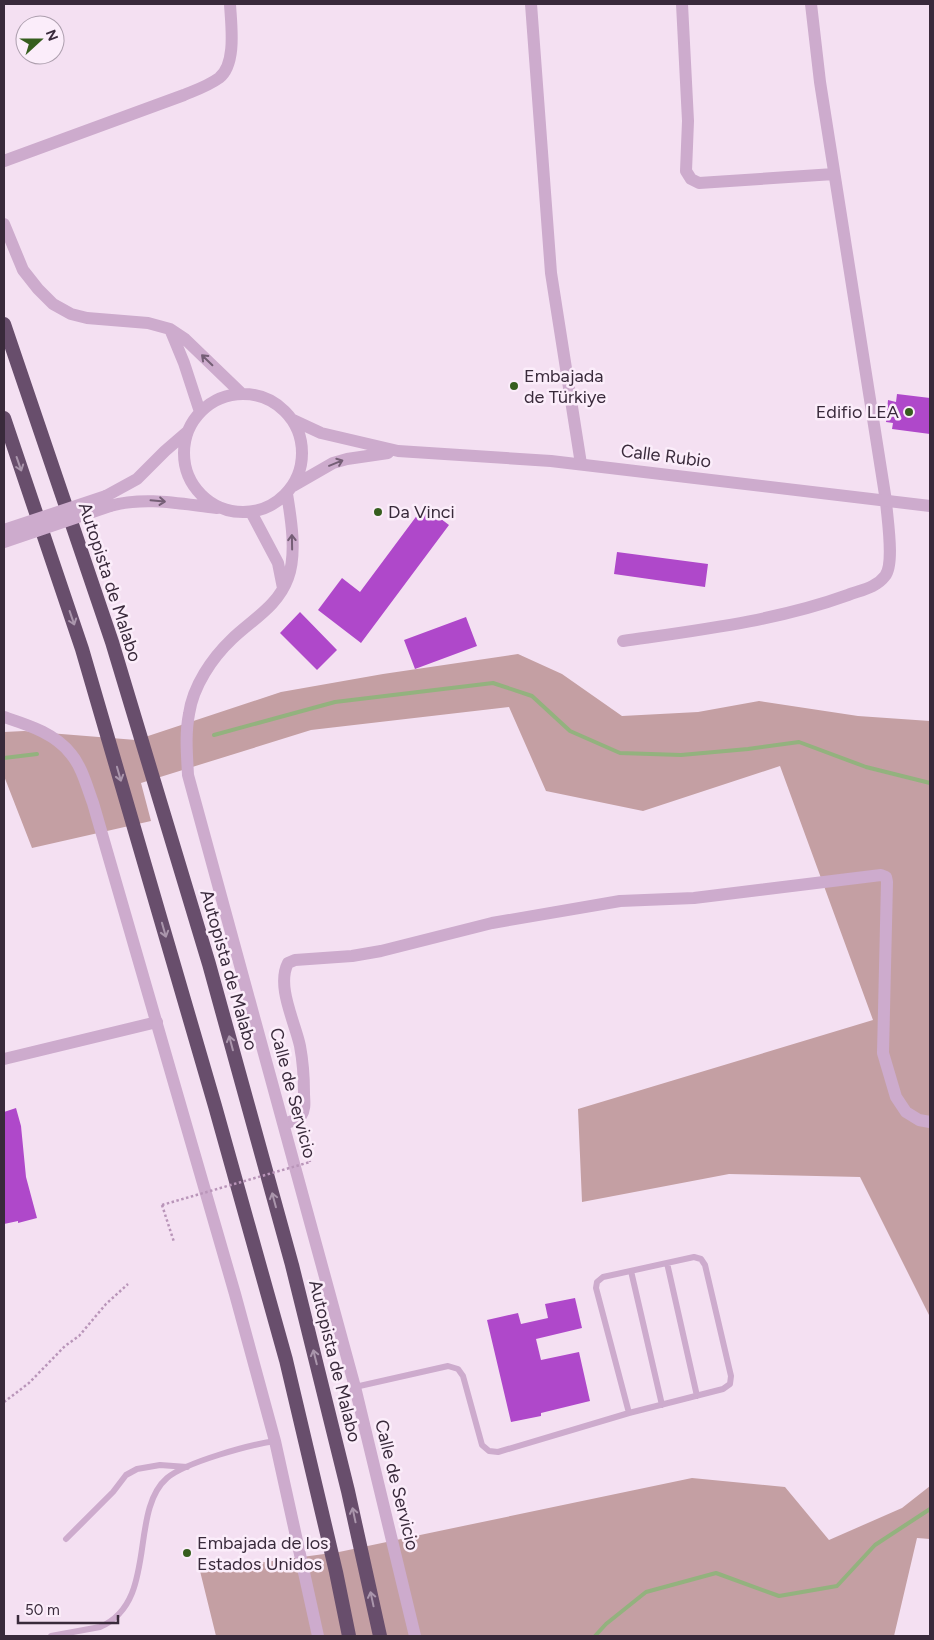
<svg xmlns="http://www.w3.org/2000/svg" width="934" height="1640" viewBox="0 0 934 1640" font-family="Figtree,sans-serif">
  <rect width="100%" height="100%" fill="#f4e0f2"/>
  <path fill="#c49fa3" d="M518 654 562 674 622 716 698 712 759 701 858 716 930 721V1317L860 1177 729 1174 582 1202 578 1109 873 1020 780 766 643 811 546 791 509 707 311 730 141 783 151 821 32 848 4 776V732L24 731 136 740 281 692 383 674Z
    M692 1478 785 1487 829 1540 902 1508 930 1486V1539L917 1538 894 1636H216L200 1571 339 1552Z"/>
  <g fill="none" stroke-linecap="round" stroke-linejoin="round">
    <path stroke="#93b27e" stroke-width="4" d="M214 735 335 702 493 683 532 696 570 731 620 753 681 755 748 749 799 742 866 767 930 783
      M4 758 37 754
      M595 1636 606 1624 646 1592 716 1573 779 1596 837 1586 875 1545 930 1509"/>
  </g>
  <path fill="#af48ca" d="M897 394 930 398V434L892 429 893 423 886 422 888 400 896 402Z
    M424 506 449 525 361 643 318 610 342 578 360 592Z
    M617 552 708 564 705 587 614 574Z
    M300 612 337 650 317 670 280 633Z
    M466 617 477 646 415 669 404 640Z
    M16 1108 21 1126 26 1177 37 1218 18 1223V1221L4 1224V1112Z
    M575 1298 582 1328 536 1339 541 1360 579 1352 590 1401 541 1413V1416L511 1422 487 1320 518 1313 521 1324 548 1318 545 1304Z"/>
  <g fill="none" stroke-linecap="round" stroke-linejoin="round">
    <path stroke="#b995b9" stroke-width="2.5" stroke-dasharray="2.5 2.5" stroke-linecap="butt" d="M302 1132 310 1162
      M162 1205 174 1242
      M4 1402 29 1383 65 1346 79 1336 106 1304 128 1284"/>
    <path stroke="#cdabcd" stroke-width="6" d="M667 1263 697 1396
      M631 1271 662 1405
      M355 1387 448 1366 458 1369 463 1376 482 1445 489 1451 498 1452 629 1413 723 1389 730 1384 731 1376 705 1265 701 1259 694 1257 603 1277 597 1282 596 1288 629 1413
      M66 1539 113 1492 126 1475 137 1469 160 1465 187 1467
      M51 1636 100 1627C159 1602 128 1512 167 1478 186 1462 249 1445 275 1441"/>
    <path stroke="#cdabcd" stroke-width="12" d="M531 4 551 273 581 464
      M682 4 688 121 686 171 691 179 699 183 834 174
      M4 161 184 95C196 90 208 86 219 78 237 64 231 24 230 4
      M623 641C699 630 776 621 848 595 861 590 876 588 885 576 895 564 887 518 886 501L820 82 811 4
      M4 1059 157 1022
      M284 1124C289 1122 297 1120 301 1116 306 1109 304 1100 304 1093 304 1077 303 1062 300 1046 295 1022 276 986 288 963L295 960 352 956 381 951 492 923 620 901 694 898 881 875 886 877 887 882 883 1053 896 1097 906 1112 919 1120 930 1122"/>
    <path stroke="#cdabcd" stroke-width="12" d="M4 224 23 270 38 289 53 304 71 314 87 318 148 323 170 329 185 339 241 393
      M170 329 184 363 200 412
      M184 453a59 59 0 1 1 118 0a59 59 0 1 1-118 0Z
      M293 420 321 433 398 451 551 461 930 506
      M293 486 333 463 347 459 388 453
      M287 494C291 518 297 554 288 578 278 606 253 619 232 639 212 658 193 686 189 714 185 734 187 755 188 775L355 1387 415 1636
      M106 496 137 479 165 451 187 432
      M110 506C145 496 181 504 217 508
      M251 512 278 563 283 588
      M4 717C28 725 55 733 71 754 82 767 87 787 93 803L235 1294 275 1441 318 1636"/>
    <path stroke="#684e6c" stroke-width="14" d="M4 324 112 642 209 964 292 1265 348 1491 380 1636
      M4 418 82 649 215 1106 286 1360 336 1572 349 1636"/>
    <path stroke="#b995b9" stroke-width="2.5" stroke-dasharray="2.5 2.5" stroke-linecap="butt" d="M162 1205 310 1162"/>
    <path stroke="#cdabcd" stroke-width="12" d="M4 530 106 496
      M4 542 110 506"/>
  </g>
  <defs><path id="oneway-shaft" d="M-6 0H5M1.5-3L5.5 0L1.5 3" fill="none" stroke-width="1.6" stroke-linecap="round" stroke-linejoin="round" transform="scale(1.25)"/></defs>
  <g stroke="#745e75">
    <use href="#oneway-shaft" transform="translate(207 360) rotate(-136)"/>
    <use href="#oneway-shaft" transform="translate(336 463) rotate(-22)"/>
    <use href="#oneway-shaft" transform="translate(158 501) rotate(5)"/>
    <use href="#oneway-shaft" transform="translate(292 542) rotate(-91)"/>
  </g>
  <g stroke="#aa96ac">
    <use href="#oneway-shaft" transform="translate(19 464) rotate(71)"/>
    <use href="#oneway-shaft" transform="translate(72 618) rotate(71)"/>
    <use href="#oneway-shaft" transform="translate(119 774) rotate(74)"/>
    <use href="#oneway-shaft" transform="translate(164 930) rotate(74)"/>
    <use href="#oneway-shaft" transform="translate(231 1043) rotate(-105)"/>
    <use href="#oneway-shaft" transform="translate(274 1200) rotate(-105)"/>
    <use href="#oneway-shaft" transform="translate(315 1357) rotate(-104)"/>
    <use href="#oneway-shaft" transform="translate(354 1515) rotate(-102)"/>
    <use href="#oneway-shaft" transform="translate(372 1599) rotate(-102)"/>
  </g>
  <g fill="#365e1e" stroke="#fbedfa" stroke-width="2">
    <circle cx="514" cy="386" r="5"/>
    <circle cx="909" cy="412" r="5"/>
    <circle cx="378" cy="512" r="5"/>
    <circle cx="187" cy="1553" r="5"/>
  </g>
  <g text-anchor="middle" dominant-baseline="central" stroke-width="5" stroke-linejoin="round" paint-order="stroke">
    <g font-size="18" fill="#392a3b" stroke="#fbedfa" text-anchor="start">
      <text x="524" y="376">Embajada<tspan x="524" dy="21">de Türkiye</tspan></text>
      <text x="899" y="412" text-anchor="end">Edifio LEA</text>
      <text x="388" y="512">Da Vinci</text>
      <text x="197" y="1543">Embajada de los<tspan x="197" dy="21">Estados Unidos</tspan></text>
    </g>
    <g font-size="18" fill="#392a3b" stroke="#fbedfa">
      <text transform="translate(666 456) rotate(7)">Calle Rubio</text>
      <text transform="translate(110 582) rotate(72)">Autopista de Malabo</text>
      <text transform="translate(229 970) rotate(74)">Autopista de Malabo</text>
      <text transform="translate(293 1093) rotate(75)">Calle de Servicio</text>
      <text transform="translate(335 1361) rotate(76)">Autopista de Malabo</text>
      <text transform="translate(397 1485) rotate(76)">Calle de Servicio</text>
    </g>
  </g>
  <rect width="934" height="1640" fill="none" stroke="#392a3b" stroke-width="10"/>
  <g transform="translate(40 40) rotate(69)"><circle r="24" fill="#fbedfa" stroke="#ad9fae"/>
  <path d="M0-4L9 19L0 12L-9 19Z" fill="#365e1e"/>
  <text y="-8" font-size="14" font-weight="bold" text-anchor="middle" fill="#392a3b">N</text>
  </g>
  <path d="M18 1615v8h100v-8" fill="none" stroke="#392a3b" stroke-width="2.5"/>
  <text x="25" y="1615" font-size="15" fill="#392a3b" stroke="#fbedfa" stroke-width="4" paint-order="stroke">50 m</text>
</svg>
